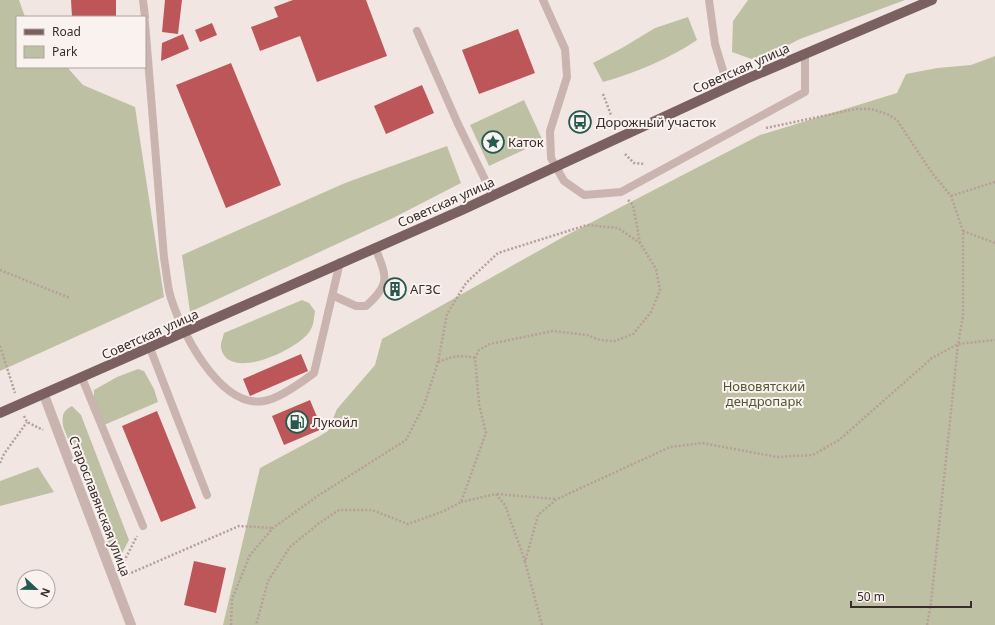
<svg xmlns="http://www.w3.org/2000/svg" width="995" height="625" viewBox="0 0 995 625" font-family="'Noto Sans',sans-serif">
  <rect width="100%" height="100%" fill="#f2e6e2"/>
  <path fill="#bec0a3" d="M0 0H19L25 17H17V67H67L83 85 135 107 164 297 0 371Z
    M748 0H905L800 39 757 61 732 52 733 21Z
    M688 17 697 40C669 59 635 73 603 82L593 63 622 48 655 28Z
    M995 56V625H223L260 468 318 437 328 431 337 409 375 365 382 339 565 236 760 135 897 93 906 74 937 68 971 65Z
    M524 100 543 141 489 166 470 125Z
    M447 146 461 183 393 218 190 312 182 255 345 183Z
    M302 300 309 303 315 311C314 317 314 324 311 329 304 347 228 384 221 348 220 344 223 338 224 333Z
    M138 369 144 371 154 389 158 402 104 425 94 400V390L117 377Z
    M72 406 81 415 129 540 116 565 63 426C62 416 62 411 72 406Z
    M38 467 54 492 0 506V481Z"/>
  <path fill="#bc5658" d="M71 0H116V17H72Z
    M165 0H182L178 34 162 32Z
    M293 0H366L387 56 317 82 300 36 260 51 251 27 278 17 274 7Z
    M212 23 217 35 200 42 195 30Z
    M518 29 535 73 479 94 462 50Z
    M183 34 189 49 161 61 162 43Z
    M231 63 281 185 226 208 176 85Z
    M422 85 434 113 386 134 374 106Z
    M402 281 406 289 388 297 385 289Z
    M301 354 308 371 250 396 243 379Z
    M310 400 322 429 284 445 272 416Z
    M157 411 196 508 161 522 122 426Z
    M194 561 226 568 216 613 184 605Z"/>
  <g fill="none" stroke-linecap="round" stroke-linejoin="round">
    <path stroke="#b69e99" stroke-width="2.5" stroke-dasharray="2 2" stroke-linecap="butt" d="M603 94 611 115
      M766 128 856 109H871L887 114 897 120 932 173 951 196 963 231V316L958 344 931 603 927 625
      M625 154 634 163 645 164
      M951 196 995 182
      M628 200 633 205 640 243
      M963 231 995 243
      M0 270 70 298
      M0 346 15 393
      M438 362C451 357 461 354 475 358
      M24 416 27 422 43 430
      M0 463 4 454 27 422
      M497 494 556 499
      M461 502 496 494 505 505 525 561
      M122 565 137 536
      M124 576 239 526 273 528
      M231 625 232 599 250 555 273 528 319 495 406 440 424 405 438 362 447 314 466 283 498 253 587 225 618 228 640 243 656 269 660 290 651 312 633 334 615 341 600 340 587 335 553 331 490 344 479 350 475 358 479 404 486 433 461 502 444 511 408 524 372 510H339L318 524 290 547 268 581 256 625
      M542 625 525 562 538 515 557 499 670 447 702 443 777 457 813 455 839 440 932 358 958 344 995 340"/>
    <path stroke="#cab4af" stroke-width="8" d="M143 0 145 17
      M543 0 565 49 567 77 550 131 551 158 564 181 584 195 621 192 805 92V54
      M709 0 715 44 728 87
      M145 22 164 258C166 269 167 280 169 291 178 327 219 409 264 401 278 399 302 382 314 373L340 262
      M417 31 458 124 493 196
      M334 296 356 306H366C392 283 386 276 375 247
      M150 348 207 495
      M82 378 143 526"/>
    <path stroke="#cab4af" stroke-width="10" d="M44 395 131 625"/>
    <path stroke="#7a615f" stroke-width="10" d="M0 413 462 210 746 79 932 0"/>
  </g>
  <defs>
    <g id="bus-ring" transform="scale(1.15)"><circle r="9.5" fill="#faf2ef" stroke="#25584e" stroke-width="1.5"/><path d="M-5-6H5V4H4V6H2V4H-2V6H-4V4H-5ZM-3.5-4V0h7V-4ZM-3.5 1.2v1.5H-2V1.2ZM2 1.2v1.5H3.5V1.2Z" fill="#25584e"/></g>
    <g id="sight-ring" transform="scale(1.15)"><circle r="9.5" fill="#faf2ef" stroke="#25584e" stroke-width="1.5"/><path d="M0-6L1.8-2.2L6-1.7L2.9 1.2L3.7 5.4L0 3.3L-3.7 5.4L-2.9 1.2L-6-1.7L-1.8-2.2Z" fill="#25584e"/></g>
    <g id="building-ring" transform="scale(1.15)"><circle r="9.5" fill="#faf2ef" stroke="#25584e" stroke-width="1.5"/><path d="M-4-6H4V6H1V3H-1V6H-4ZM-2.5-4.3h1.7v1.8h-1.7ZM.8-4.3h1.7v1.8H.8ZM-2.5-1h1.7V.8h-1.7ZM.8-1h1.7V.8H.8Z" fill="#25584e"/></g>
    <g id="fuel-ring" transform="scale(1.15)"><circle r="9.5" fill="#faf2ef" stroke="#25584e" stroke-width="1.5"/><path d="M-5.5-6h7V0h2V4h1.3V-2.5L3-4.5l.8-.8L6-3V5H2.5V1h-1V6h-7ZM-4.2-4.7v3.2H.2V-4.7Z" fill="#25584e"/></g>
  </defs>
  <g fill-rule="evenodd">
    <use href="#bus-ring" x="580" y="122"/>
    <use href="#sight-ring" x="493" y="142"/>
    <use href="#building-ring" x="395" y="289"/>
    <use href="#fuel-ring" x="297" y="422"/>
  </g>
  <g text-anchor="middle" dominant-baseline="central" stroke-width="4" stroke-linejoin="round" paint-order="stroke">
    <g font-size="13" fill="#392d2c" stroke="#faf2ef">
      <text transform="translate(741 68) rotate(-24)">Советская улица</text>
      <text transform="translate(446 202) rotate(-24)">Советская улица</text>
      <text transform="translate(150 334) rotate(-24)">Советская улица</text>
      <text transform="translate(100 506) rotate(69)">Старославянская улица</text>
    </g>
    <g font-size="13" fill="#392d2c" stroke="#faf2ef" text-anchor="start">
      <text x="596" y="122">Дорожный участок</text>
      <text x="508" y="142">Каток</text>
      <text x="410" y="289">АГЗС</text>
      <text x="312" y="422">Лукойл</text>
    </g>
    <g font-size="13" fill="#525632" stroke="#faf2ef">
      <text x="764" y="386">Нововятский<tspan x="764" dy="15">дендропарк</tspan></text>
    </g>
  </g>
  <rect x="16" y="16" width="130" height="52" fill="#faf2ef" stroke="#ada3a1"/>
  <rect x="24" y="29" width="20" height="6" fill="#7a615f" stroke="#ada3a1"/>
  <text x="52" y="36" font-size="12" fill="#392d2c">Road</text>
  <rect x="24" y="46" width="20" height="12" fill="#bec0a3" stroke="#ada3a1"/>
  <text x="52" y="56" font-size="12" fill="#392d2c">Park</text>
  <g transform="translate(36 589) rotate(112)"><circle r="19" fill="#faf2ef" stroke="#ada3a1"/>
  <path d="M0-3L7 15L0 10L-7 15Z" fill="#25584e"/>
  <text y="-6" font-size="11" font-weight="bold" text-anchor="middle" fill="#392d2c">N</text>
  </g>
  <path d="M851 601v6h120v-6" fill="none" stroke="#392d2c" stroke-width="2"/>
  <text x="857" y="601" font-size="12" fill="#392d2c" stroke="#faf2ef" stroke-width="3" paint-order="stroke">50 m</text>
</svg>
